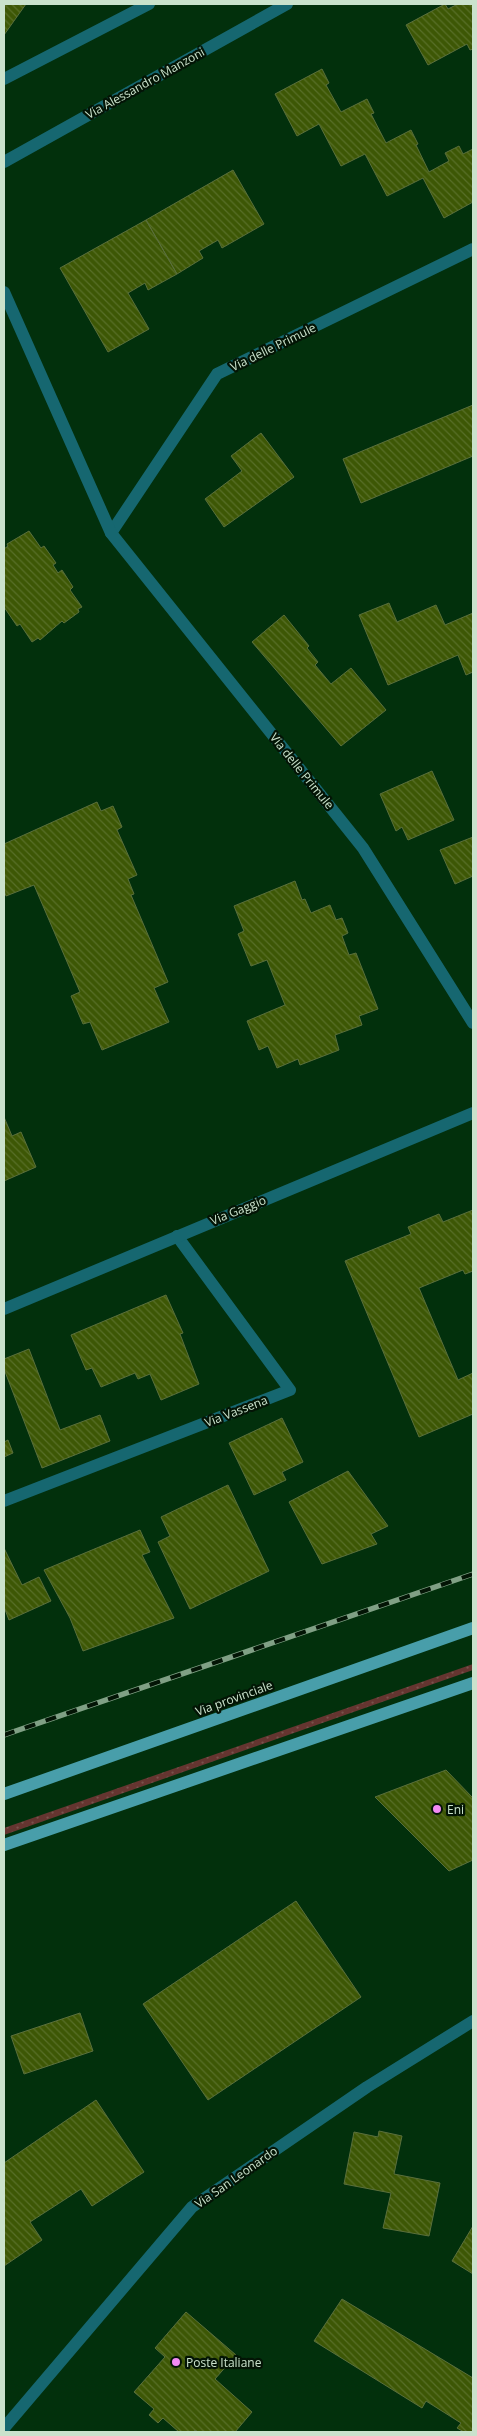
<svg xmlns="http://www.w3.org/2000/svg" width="477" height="2436" viewBox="0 0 477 2436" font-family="'Open Sans',sans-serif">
  <defs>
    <pattern id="green-dots" width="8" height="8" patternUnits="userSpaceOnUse" patternTransform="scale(1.25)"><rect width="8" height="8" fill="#653530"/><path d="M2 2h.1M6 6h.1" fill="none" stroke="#7a524d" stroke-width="1.8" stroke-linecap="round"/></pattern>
    <pattern id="building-back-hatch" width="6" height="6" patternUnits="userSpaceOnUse" patternTransform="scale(1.25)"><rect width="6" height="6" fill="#3d5705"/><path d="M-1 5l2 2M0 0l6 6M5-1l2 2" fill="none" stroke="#586f28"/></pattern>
  </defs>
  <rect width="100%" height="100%" fill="#02300c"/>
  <path fill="url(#green-dots)" d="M473 1664V1670L4 1835V1828Z"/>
  <path fill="url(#building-back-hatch)" stroke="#5a6f3c" d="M4 4H26L4 35Z
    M445 4 448 9 458 4H473V49L470 50 467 44 428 65 406 25Z
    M322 69 329 83 326 85 341 112 367 99 374 113 371 114 386 143 411 130 418 144 416 145 429 172 449 161 445 153 459 146 463 154 473 149V202L444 218 423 178 387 196 365 154 341 166 319 124 297 136 275 94Z
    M233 170 264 224 222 248 218 240 199 251 203 258 177 274 146 220Z
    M146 220 177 274 148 290 145 283 128 293 149 329 108 352 60 268Z
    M473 405V456L361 503 343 459Z
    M261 433 294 477 224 527 205 499 242 471 231 456Z
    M29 531 41 548 44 546 56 563 53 565 58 573 62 570 73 587 70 590 82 607 78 609 79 612 64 623 62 621 40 640 38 638 32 642 20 624 17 626 4 607V549L8 546 7 544Z
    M389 603 397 622 436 605 445 625 473 613V672L466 675 458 655 388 685 359 615Z
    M284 615 309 646 307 648 318 662 315 665 331 684 351 668 386 710 341 746 252 642Z
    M432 771 454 820 408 840 402 827 396 831 380 794Z
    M97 802 101 811 113 806 122 827 117 830 137 875 128 879 134 894 131 895 168 982 154 988 169 1022 102 1050 90 1022 83 1024 71 996 80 992 34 885 6 896 4 890V844Z
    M473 837V876L455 884 440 850Z
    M295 881 302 900 305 899 311 913 330 905 336 920 342 918 348 933 342 936 349 955 356 953 378 1009 359 1016 362 1025 335 1035 339 1050 300 1065 298 1059 277 1068 268 1046 259 1050 247 1021 285 1005 267 960 251 966 238 934 244 931 234 906Z
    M4 1117 12 1136 21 1132 36 1167 4 1181Z
    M473 1210V1271L465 1274 463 1270 419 1288 458 1380 473 1373V1414L419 1437 345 1261 411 1234 408 1227 439 1214 443 1222Z
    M166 1295 183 1333 180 1334 199 1384 161 1400 150 1374 138 1379 135 1373 101 1387 92 1368 86 1370 71 1335Z
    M29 1349 60 1430 100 1415 110 1441 42 1468 4 1369V1359Z
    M282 1418 303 1462 282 1472 286 1480 254 1495 229 1443Z
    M8 1440 13 1453 4 1457V1442Z
    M348 1471 388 1526 371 1534 377 1544 322 1564 289 1502Z
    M228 1485 269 1571 190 1609 158 1542 170 1536 161 1517Z
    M140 1530 150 1552 142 1555 174 1618 83 1651 70 1618 44 1570Z
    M4 1548 22 1585 39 1577 51 1601 9 1620 4 1607Z
    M446 1770 473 1798V1860L449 1871 375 1797Z
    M296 1901 361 1997 208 2100 143 2004Z
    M80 2013 93 2051 24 2074 11 2036Z
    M96 2100 144 2172 92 2206 81 2189 30 2222 42 2240 4 2266V2163Z
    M379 2131 402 2136 394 2174 440 2183 429 2236 383 2228 391 2193 344 2184 354 2132 378 2137Z
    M473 2226V2274L452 2261Z
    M342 2299 473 2378V2432H464L457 2428 461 2423 426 2401 422 2408 314 2341Z
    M186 2312 236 2355 215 2379 252 2412 235 2432H198L195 2430 194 2432H179L163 2418 158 2423 149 2415 154 2409 134 2392 165 2357 155 2348Z"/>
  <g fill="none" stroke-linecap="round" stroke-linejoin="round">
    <path stroke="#166770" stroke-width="12" d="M4 79 149 4
      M111 533 217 374 473 249
      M4 1501 290 1390 177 1236"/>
    <path stroke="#166770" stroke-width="12" d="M4 162 287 4
      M4 292 111 533 363 848 473 1023
      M4 1309 473 1113
      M4 2428 192 2207 367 2087 473 2021"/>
    <path stroke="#489eaa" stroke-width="12" d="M4 1794 473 1628
      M4 1845 473 1683"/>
    <g stroke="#80a085" stroke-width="5.5">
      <path id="rail" d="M4 1735 473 1574"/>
    </g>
    <use href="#rail" stroke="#031405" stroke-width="4" stroke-dasharray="11" stroke-linecap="butt"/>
  </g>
  <g fill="#f28af3" stroke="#031405" stroke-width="2">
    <circle cx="437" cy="1809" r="5"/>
    <circle cx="176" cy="2362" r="5"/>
  </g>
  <g text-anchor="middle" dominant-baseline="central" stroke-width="4.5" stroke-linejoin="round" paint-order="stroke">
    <g font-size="12" fill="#cae2cc" stroke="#031405">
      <text transform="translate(145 83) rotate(-29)">Via Alessandro Manzoni</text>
      <text transform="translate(273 347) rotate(-26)">Via delle Primule</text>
      <text transform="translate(302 771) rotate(51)">Via delle Primule</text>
      <text transform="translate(238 1210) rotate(-22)">Via Gaggio</text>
      <text transform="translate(236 1411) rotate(-21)">Via Vassena</text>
      <text transform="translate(234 1698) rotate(-20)">Via provinciale</text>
      <text transform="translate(236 2177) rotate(-35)">Via San Leonardo</text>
    </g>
    <g font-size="12" fill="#cae2cc" stroke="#031405" text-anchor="start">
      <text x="447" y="1809">Eni</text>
      <text x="186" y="2362">Poste Italiane</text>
    </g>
  </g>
  <rect width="477" height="2436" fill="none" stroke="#cae2cc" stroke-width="10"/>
</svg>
